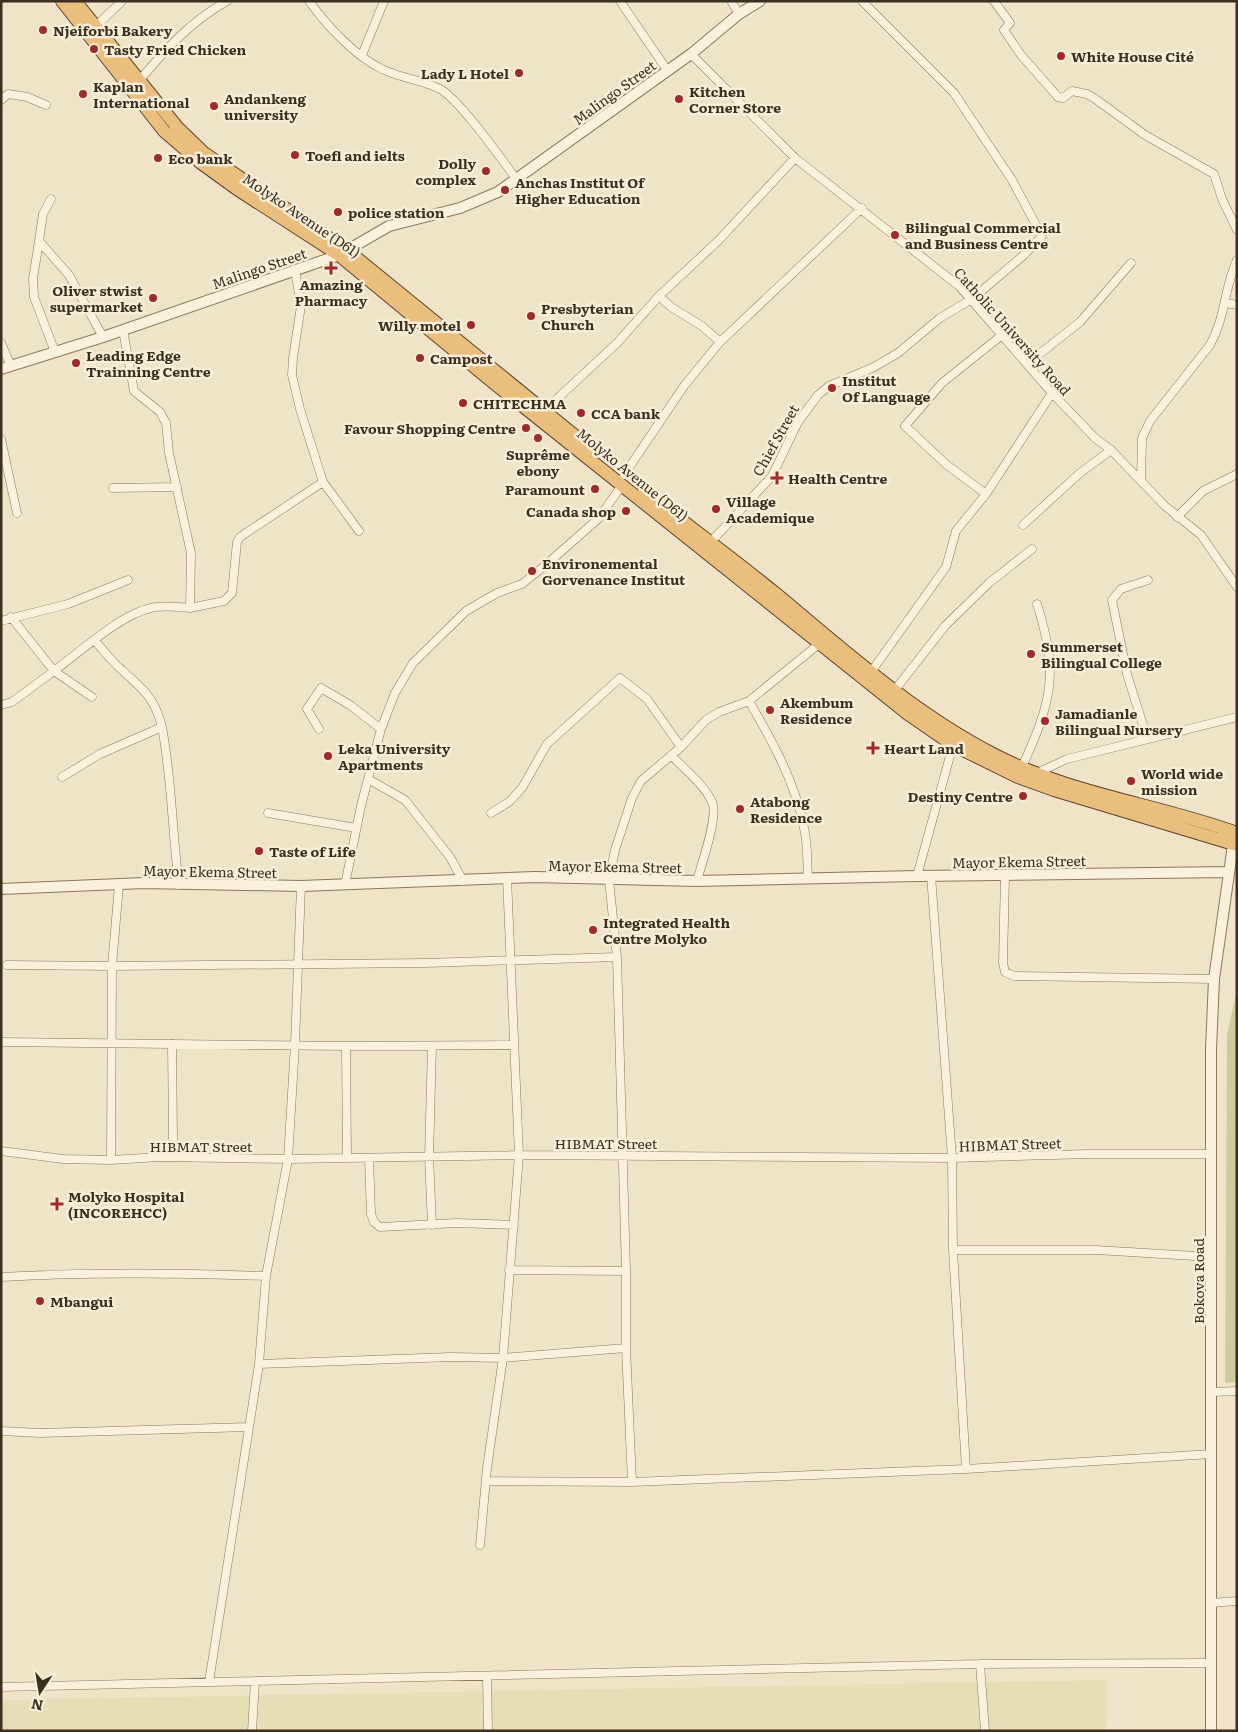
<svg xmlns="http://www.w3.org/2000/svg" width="1238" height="1732" viewBox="0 0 1238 1732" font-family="Literata,serif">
  <rect width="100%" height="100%" fill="#f0e4c8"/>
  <path fill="#e6deb5" d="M1107 1680 1106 1731H1V1700Z"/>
  <path fill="#c9cf9b" d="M1237 989V1382L1225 1383 1227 1035Z"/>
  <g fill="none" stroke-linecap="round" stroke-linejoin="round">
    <g stroke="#8d765c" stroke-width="9">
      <path id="minor" d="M309 1C326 25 356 57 382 69 400 78 422 80 440 89 460 100 502 160 517 180
        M620 1 667 70
        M731 1 739 14
        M994 1 1010 23 1004 30 1021 55 1058 97 1063 98 1072 91 1087 94 1094 98 1145 135 1214 174 1222 199 1237 230
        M94 28 122 1
        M691 54 795 158 959 286 1052 393 1095 438 1111 450 1165 506 1201 535 1237 587
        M362 55 384 1
        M139 81C165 50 191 21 227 1
        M1 100 8 94 27 97 46 105
        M51 199 43 214 39 241 69 275 103 337
        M39 241 33 279 34 297 55 352
        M295 270 301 306 293 358 292 375 300 409 323 482 359 531
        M659 296 671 307 702 326 720 342 862 208
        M1226 303 1237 305
        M1 343 11 366
        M1028 363 1080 322 1131 263
        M545 410 617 343 659 296 719 240 795 158
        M1 439 17 513
        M624 475 684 386 720 342
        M1141 481 1142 438 1150 421 1210 345C1226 316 1224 288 1237 260
        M113 488 177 487
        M986 494 1052 393
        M1177 517 1203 491 1237 474
        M1023 525 1080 473 1111 450
        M708 545 772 476 798 422 818 395 829 386 874 367 898 353 940 318 972 299 1024 255 1042 236 1012 180 954 93 862 1
        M190 608 224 601 232 593 237 542 240 537 323 482
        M11 617 54 671C80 652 121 614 151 608 164 605 178 607 190 608L191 553 169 453 166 423 160 412 134 391 123 330
        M1 621 68 604 128 580
        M871 672 946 567 956 531 986 494 947 465 905 426 942 383 1002 335
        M894 691 945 626 989 583 1032 549
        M749 701C772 741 795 781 804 828 808 844 807 862 808 878
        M1 705 12 702 54 671 92 697
        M162 727C172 779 172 832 179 885
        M319 729 307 709 321 688 350 705 381 729
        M1147 738 1127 674 1112 600 1121 589 1148 580
        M671 755C684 769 704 784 712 802 719 816 701 865 697 881
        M1022 767C1052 701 1059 674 1037 604
        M1037 773 1067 759 1237 717
        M62 777 100 754 162 727C154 696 144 691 122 670 112 662 104 651 95 641
        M368 779 405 800 450 857 463 881
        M268 813 356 828
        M491 813 509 802 522 788 547 744 620 678 647 699 681 747
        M1005 875 1003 963 1005 972 1014 976 1214 979
        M917 876 953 745
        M119 885 112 966 426 963 617 957
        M345 885 361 806 381 729 395 693 413 663 466 611 497 593 522 584 548 563 598 519 623 484
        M7 965 112 966 111 1160
        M1 1042 346 1046 513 1045
        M172 1044 173 1139
        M346 1046 347 1158
        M1 1151 63 1159 111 1160 160 1157 288 1159 519 1155 952 1158 1088 1154H1211
        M369 1158 371 1214 374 1222 380 1227 457 1223 514 1225
        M432 1225 429 1157 432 1046
        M953 1250H1096L1212 1257
        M509 1270 626 1271
        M1 1277C90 1272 178 1273 266 1276
        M259 1364 451 1357 503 1358 626 1348
        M1213 1392 1237 1391
        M1 1431 40 1433 249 1427
        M966 1469 1212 1454
        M486 1481 632 1482 626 1348V1271L617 957 609 880 615 850 632 798 641 781 681 747 706 720 719 712 749 701 819 644
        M632 1482 966 1469 953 1250 952 1158 931 875
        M480 1545 487 1468 503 1358 519 1155 507 878
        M1210 1603 1237 1601
        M980 1664 985 1731
        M487 1676 488 1731
        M209 1682 259 1364 266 1276 288 1159 295 1044 301 886
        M1 1687 980 1664 1211 1663
        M252 1731 255 1681"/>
    </g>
    <g stroke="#8d765c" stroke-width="12">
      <path id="tertiary" d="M1 369 103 337 339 255 389 226 460 208 498 192 691 54 739 14 760 1
        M1 889 144 883 301 886 535 877 697 881 917 876 1228 872
        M1211 1731V1049L1214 979 1234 838"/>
    </g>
    <g stroke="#5b4430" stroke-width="14">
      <path id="trunk" d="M62 1 164 131 201 163 237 189 339 255 494 383 908 714 953 745 1018 777 1054 790 1237 845
        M75 1 177 127 204 153 348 251 591 449
        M644 491C687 525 732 558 775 593 845 651 912 712 993 754 1069 794 1157 804 1237 833"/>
    </g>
    <use href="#minor" stroke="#faf1dc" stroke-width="8"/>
    <use href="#tertiary" stroke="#faf1dc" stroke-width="10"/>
    <use href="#trunk" stroke="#eabe7c" stroke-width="12"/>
  </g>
  <g fill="#9e2a2b" stroke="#f7eed8" stroke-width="2">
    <circle cx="43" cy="30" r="5"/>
    <circle cx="94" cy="49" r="5"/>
    <circle cx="1061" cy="56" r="5"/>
    <circle cx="519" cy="73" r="5"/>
    <circle cx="83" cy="94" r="5"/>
    <circle cx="679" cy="99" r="5"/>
    <circle cx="214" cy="106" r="5"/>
    <circle cx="295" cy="155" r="5"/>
    <circle cx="158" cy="158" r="5"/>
    <circle cx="486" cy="171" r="5"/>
    <circle cx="505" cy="190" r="5"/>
    <circle cx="338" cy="212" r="5"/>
    <circle cx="895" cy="235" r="5"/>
    <path d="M328.5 260.5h5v5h5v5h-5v5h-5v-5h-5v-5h5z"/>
    <circle cx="153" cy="298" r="5"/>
    <circle cx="531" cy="316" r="5"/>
    <circle cx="471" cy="325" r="5"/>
    <circle cx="420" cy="358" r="5"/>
    <circle cx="76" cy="363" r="5"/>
    <circle cx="832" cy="388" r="5"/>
    <circle cx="463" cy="403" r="5"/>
    <circle cx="581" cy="413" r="5"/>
    <circle cx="526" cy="428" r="5"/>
    <circle cx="538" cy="438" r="5"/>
    <path d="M774.5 470.5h5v5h5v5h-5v5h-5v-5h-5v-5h5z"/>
    <circle cx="595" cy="489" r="5"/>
    <circle cx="716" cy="509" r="5"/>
    <circle cx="626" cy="511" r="5"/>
    <circle cx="532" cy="571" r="5"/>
    <circle cx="1031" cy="654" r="5"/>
    <circle cx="770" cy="710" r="5"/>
    <circle cx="1045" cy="721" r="5"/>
    <path d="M870.5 740.5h5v5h5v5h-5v5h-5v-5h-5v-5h5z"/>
    <circle cx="328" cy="756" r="5"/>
    <circle cx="1131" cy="781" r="5"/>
    <circle cx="1023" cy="796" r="5"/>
    <circle cx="740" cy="809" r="5"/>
    <circle cx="259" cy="851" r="5"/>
    <circle cx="593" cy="930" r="5"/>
    <path d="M54.5 1196.5h5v5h5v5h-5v5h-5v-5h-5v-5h5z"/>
    <circle cx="40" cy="1301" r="5"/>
  </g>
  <g text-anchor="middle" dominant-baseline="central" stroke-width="5" stroke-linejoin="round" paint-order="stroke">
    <g font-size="14" font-weight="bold" fill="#3d2e20" stroke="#f7eed8" text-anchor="start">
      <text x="53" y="30">Njeiforbi Bakery</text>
      <text x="104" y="49">Tasty Fried Chicken</text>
      <text x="1071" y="56">White House Cité</text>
      <text x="509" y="73" text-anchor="end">Lady L Hotel</text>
      <text x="93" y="86">Kaplan<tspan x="93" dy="16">International</tspan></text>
      <text x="689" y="91">Kitchen<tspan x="689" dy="16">Corner Store</tspan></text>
      <text x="224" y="98">Andankeng<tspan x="224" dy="16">university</tspan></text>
      <text x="305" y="155">Toefl and ielts</text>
      <text x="168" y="158">Eco bank</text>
      <text x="476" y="163" text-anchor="end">Dolly<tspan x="476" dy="16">complex</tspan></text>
      <text x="515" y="182">Anchas Institut Of<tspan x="515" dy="16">Higher Education</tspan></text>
      <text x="348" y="212">police station</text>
      <text x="905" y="227">Bilingual Commercial<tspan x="905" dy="16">and Business Centre</tspan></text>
      <text x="331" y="284" text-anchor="middle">Amazing<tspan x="331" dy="16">Pharmacy</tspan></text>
      <text x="143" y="290" text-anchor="end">Oliver stwist<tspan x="143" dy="16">supermarket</tspan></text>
      <text x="541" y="308">Presbyterian<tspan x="541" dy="16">Church</tspan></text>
      <text x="461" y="325" text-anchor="end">Willy motel</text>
      <text x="86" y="355">Leading Edge<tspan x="86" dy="16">Trainning Centre</tspan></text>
      <text x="430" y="358">Campost</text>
      <text x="842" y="380">Institut<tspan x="842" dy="16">Of Language</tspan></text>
      <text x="473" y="403">CHITECHMA</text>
      <text x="591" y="413">CCA bank</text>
      <text x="516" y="428" text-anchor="end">Favour Shopping Centre</text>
      <text x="538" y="454" text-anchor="middle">Suprême<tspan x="538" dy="16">ebony</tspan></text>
      <text x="788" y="478">Health Centre</text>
      <text x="585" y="489" text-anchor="end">Paramount</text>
      <text x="726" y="501">Village<tspan x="726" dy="16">Academique</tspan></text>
      <text x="616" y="511" text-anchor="end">Canada shop</text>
      <text x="542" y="563">Environemental<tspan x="542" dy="16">Gorvenance Institut</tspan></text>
      <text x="1041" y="646">Summerset<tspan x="1041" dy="16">Bilingual College</tspan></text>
      <text x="780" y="702">Akembum<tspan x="780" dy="16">Residence</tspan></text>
      <text x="1055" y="713">Jamadianle<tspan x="1055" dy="16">Bilingual Nursery</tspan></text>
      <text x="338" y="748">Leka University<tspan x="338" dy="16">Apartments</tspan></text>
      <text x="884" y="748">Heart Land</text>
      <text x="1141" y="773">World wide<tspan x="1141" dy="16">mission</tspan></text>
      <text x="1013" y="796" text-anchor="end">Destiny Centre</text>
      <text x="750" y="801">Atabong<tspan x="750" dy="16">Residence</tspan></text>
      <text x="269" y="851">Taste of Life</text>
      <text x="603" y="922">Integrated Health<tspan x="603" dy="16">Centre Molyko</tspan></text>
      <text x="68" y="1196">Molyko Hospital<tspan x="68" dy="16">(INCOREHCC)</tspan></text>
      <text x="50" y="1301">Mbangui</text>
    </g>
    <g font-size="14" fill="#3d2e20" stroke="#f7eed8">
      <text transform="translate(614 92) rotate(-36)">Malingo Street</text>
      <text transform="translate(302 215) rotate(34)">Molyko Avenue (D61)</text>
      <text transform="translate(259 268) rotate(-19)">Malingo Street</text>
      <text transform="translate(1013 331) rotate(48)">Catholic University Road</text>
      <text transform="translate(775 440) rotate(-61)">Chief Street</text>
      <text transform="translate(633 474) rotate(39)">Molyko Avenue (D61)</text>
      <text transform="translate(1019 861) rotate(-1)">Mayor Ekema Street</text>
      <text transform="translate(615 866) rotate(1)">Mayor Ekema Street</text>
      <text transform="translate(210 871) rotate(1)">Mayor Ekema Street</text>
      <text x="606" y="1143">HIBMAT Street</text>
      <text transform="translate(1010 1144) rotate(-2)">HIBMAT Street</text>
      <text x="201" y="1146">HIBMAT Street</text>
      <text transform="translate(1198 1281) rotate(-90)">Bokova Road</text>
    </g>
  </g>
  <rect width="1238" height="1732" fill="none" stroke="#3d2e20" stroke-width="5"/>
  <g transform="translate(40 1692) rotate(192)" stroke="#f7eed8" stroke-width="4" paint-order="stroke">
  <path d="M0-4L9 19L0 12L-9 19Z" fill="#3d2e20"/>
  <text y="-8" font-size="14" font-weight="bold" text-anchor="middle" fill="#3d2e20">N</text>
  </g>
</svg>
